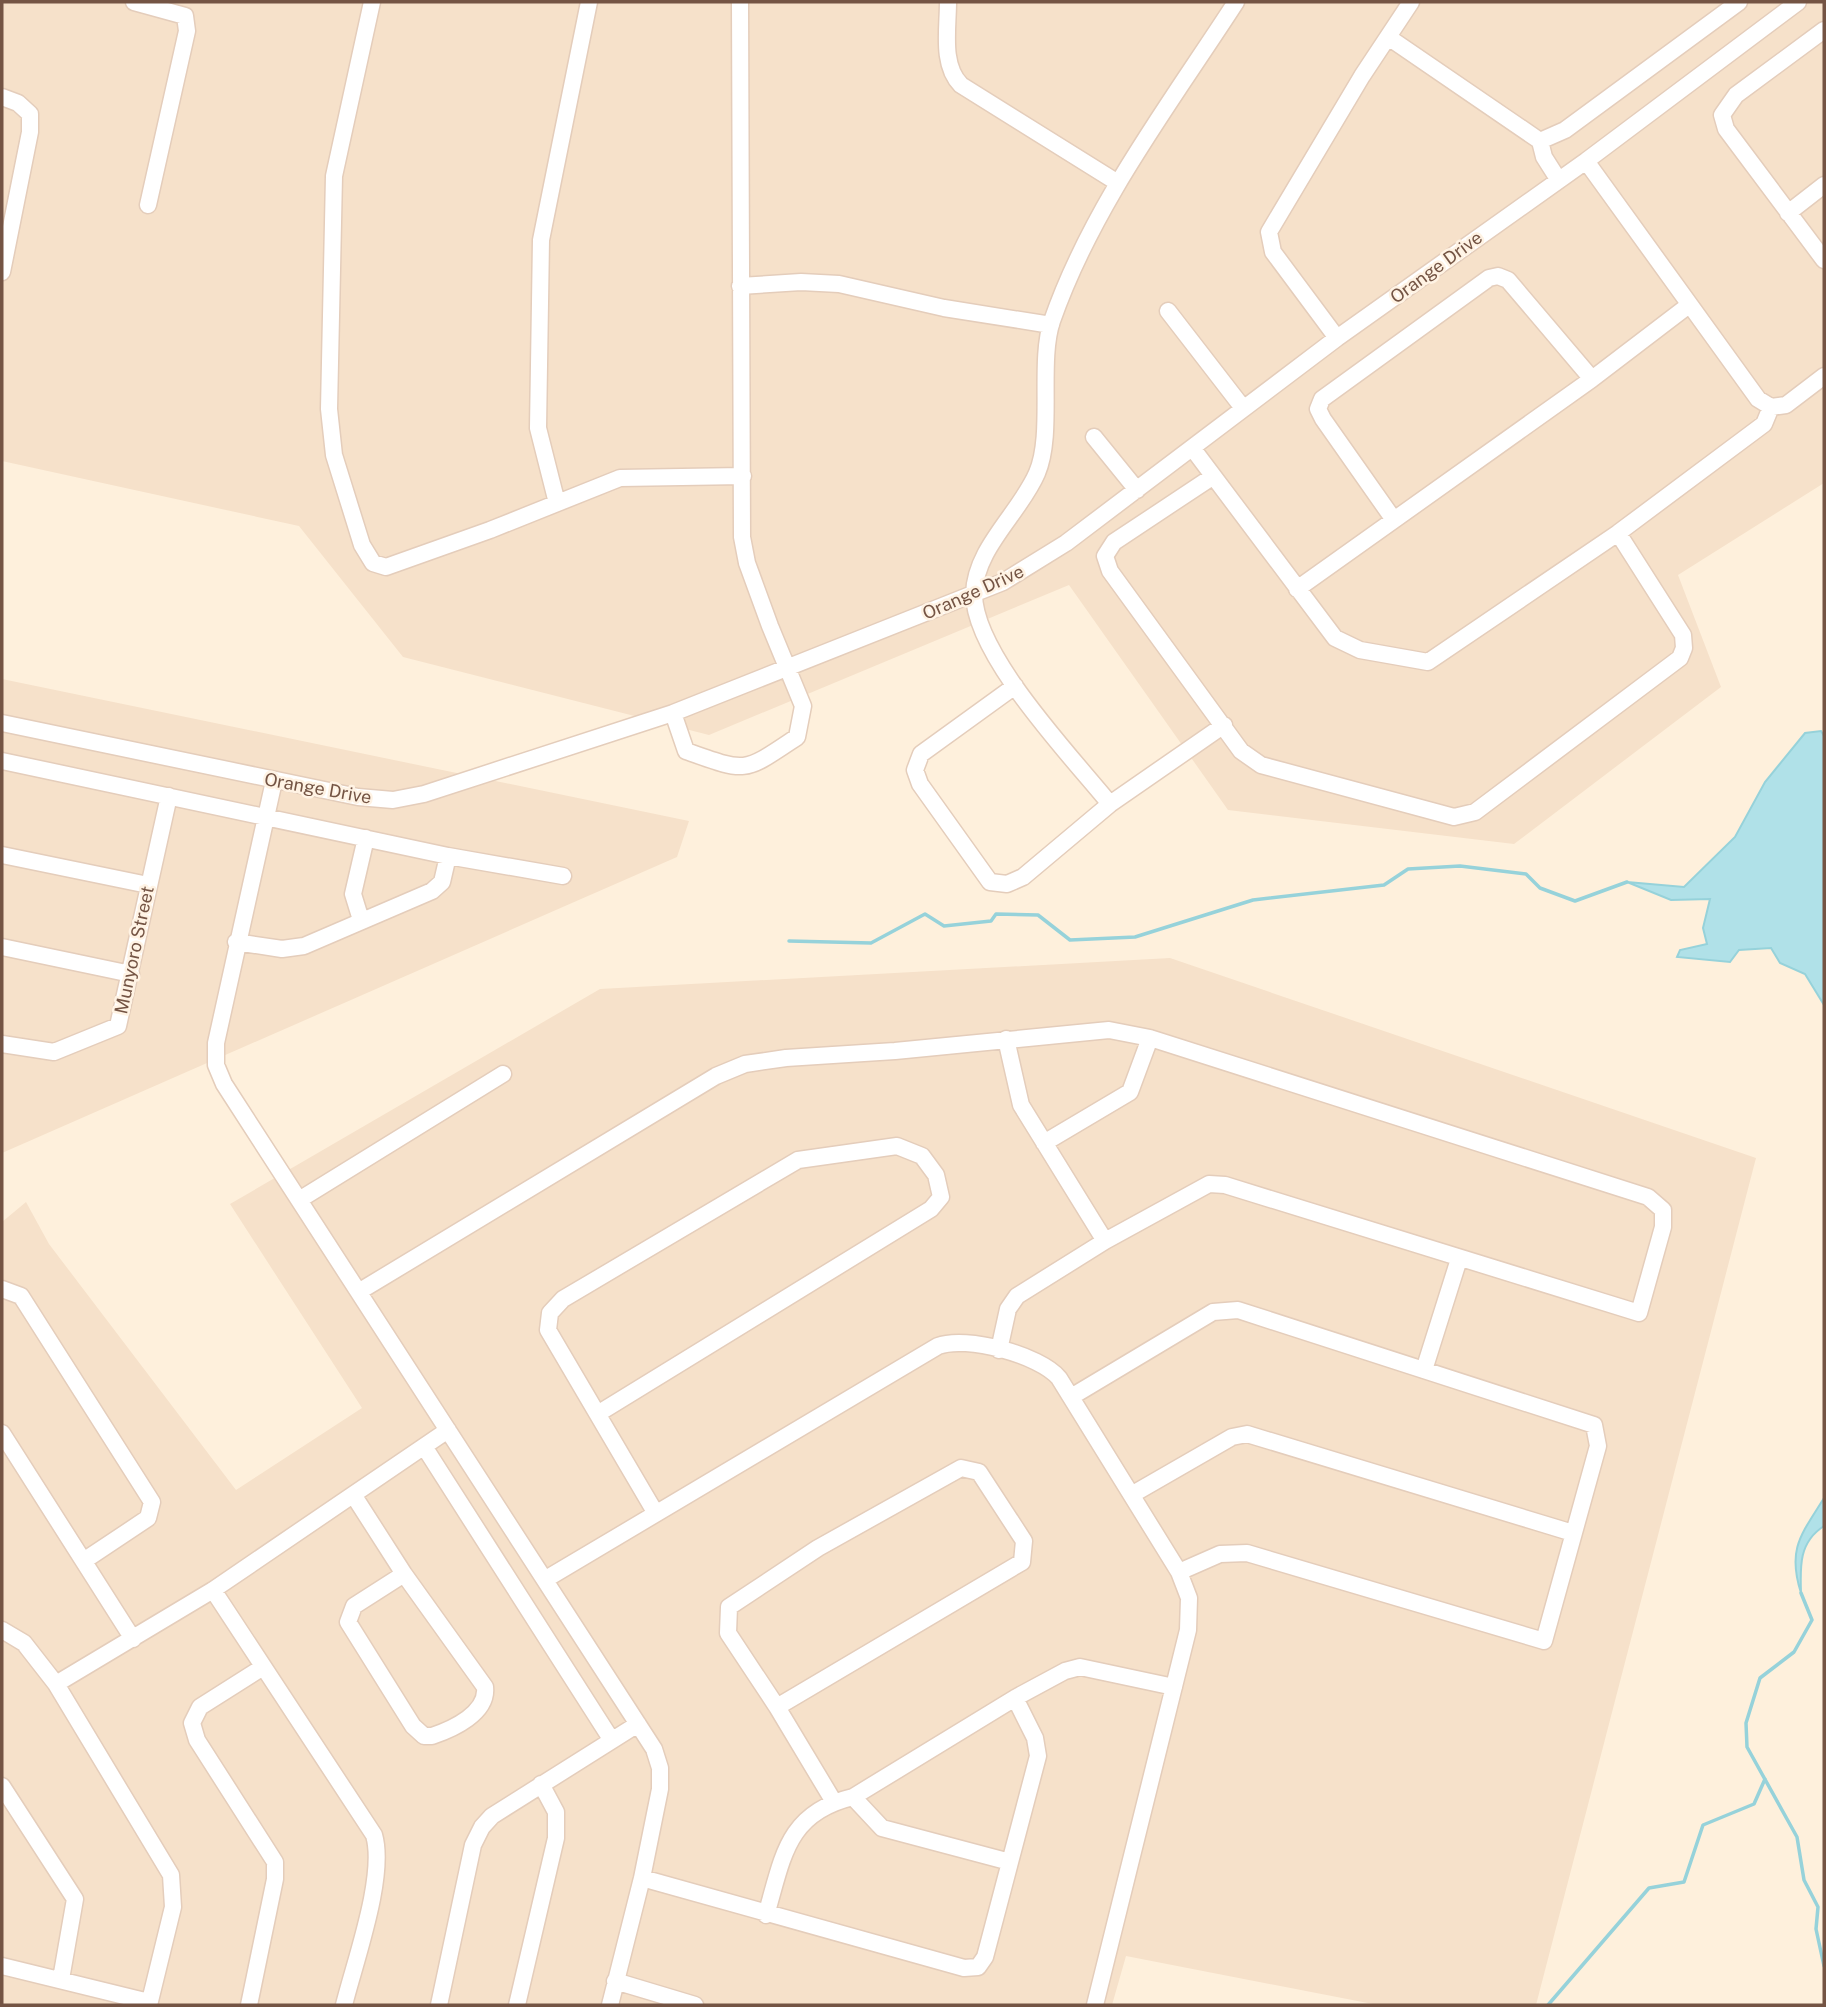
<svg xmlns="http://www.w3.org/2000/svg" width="1826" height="2007" viewBox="0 0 1826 2007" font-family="'Public Sans',sans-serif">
  <rect width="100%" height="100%" fill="#fef0dc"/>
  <path fill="#f6e1ca" d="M2 2H1824V483L1678 575 1721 687 1514 844 1228 810 1069 585 709 735 403 657 299 526 2 461Z
    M2 679 689 821 677 857 2 1153Z
    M1170 958 1756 1158 1536 2005H1378L1126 1956 1112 2005H2V1222L26 1202 49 1244 236 1490 362 1408 230 1204 600 989Z"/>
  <path fill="#b0e1e8" stroke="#96d2da" stroke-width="2" d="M1821 731 1824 736V1005L1805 974 1780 963 1771 948 1739 950 1730 962 1677 957 1680 950 1707 944 1703 928 1710 899 1671 900 1627 882 1684 887 1735 837 1765 782 1805 733Z
    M1824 1498V1526C1799 1542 1800 1566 1801 1593 1787 1549 1801 1535 1824 1498Z"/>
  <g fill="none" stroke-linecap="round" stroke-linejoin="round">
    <path stroke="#96d2da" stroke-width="3.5" d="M789 941 871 943 925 914 944 926 991 921 996 914 1038 915 1070 940 1135 937 1253 900 1384 885 1408 869 1460 866 1526 874 1540 888 1575 901 1627 882
      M1801 1593 1812 1620 1794 1652 1760 1678 1746 1723 1747 1747 1797 1837 1804 1880 1818 1907 1816 1929 1824 1966
      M1548 2005 1649 1888 1684 1882 1703 1825 1754 1804 1765 1779"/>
    <g stroke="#e4cdbb" stroke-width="19">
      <path id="minor" d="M134 2 185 16 187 31 148 205
        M372 2 334 176 329 409 334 455 362 545 373 563 386 567 490 530 620 478 743 476
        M948 2C948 29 941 65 961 85L1118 183
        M1824 30 1736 95 1722 115 1726 129 1824 260
        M1388 37 1540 141 1565 130 1739 2
        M2 97 18 103 30 114V132L2 272
        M1540 141 1544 157 1558 179
        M1586 161 1758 399 1771 407 1786 405 1824 376
        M1788 213 1824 185
        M740 286 801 282 839 284 944 308 1051 325
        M1168 311 1243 408
        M1337 338 1273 252 1269 232 1362 76 1411 2
        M1094 437 1137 490
        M1193 449 1335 638 1360 650 1428 662 1618 533 1764 424 1771 407
        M1212 477 1114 542 1105 556 1110 571 1241 751 1261 765 1454 817 1475 812 1680 658 1684 648 1683 635 1618 533
        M557 503 538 428 541 240 589 2
        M1394 520 1323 419 1318 409 1322 399 1489 278 1498 276 1508 280 1592 379
        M1297 589 1592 379 1689 305
        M1015 686 921 754 915 770 920 784 990 882 1007 884 1023 877 1110 804 1224 725
        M673 713 686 751C748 773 743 773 797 737L803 706 770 626 747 563 742 537 740 2
        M2 723 358 797 393 800 424 794 673 713 1003 582 1066 543 1337 338 1586 161 1798 2
        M2 761 448 856 563 876
        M274 781 216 1043V1065L224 1084 654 1749 660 1768V1789L642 1878 610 2005
        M1110 804C1072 757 974 655 974 594 975 548 1020 513 1037 473 1054 434 1038 362 1052 321 1092 206 1170 104 1236 2
        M2 855 148 885
        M361 920 353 894 366 838
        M236 942 282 949 304 946 432 891 442 882 448 856
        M2 947 131 974
        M1006 1039 1021 1105 1105 1241
        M2 1044 54 1052 118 1026 169 796
        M1044 1143 1130 1092 1150 1038
        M299 1200 503 1074
        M2 1289 21 1296 152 1502 148 1518 85 1560
        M360 1291 716 1076 745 1064 786 1058 895 1051 1109 1030 1150 1038 1648 1197 1663 1210V1227L1639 1313 1225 1185 1209 1184 1105 1241 1017 1296 1008 1309 999 1350
        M1424 1370 1459 1259
        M1071 1397 1213 1312 1238 1310 1594 1425 1598 1446 1544 1641 1247 1553 1220 1554 1179 1572
        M599 1413 931 1209 941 1197 936 1175 922 1156 897 1146 798 1160 563 1299 550 1313 548 1330 655 1512
        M2 1433 133 1639
        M425 1448 611 1739
        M1133 1494 1232 1437 1247 1434 1573 1533
        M354 1496 404 1574 485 1687C488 1713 453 1729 432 1736H424L413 1726 348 1622 354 1606 404 1574
        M546 1579 938 1346C966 1335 1040 1355 1059 1378L1179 1572 1189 1598 1188 1630 1095 2005
        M213 1590 374 1835C386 1876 355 1961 344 2005
        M2 1630 24 1643 56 1684 213 1590 448 1430
        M56 1684 171 1875 173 1907 149 2005
        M777 1707 1022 1562 1024 1541 979 1472 961 1468 818 1548 729 1607 728 1633 777 1707 834 1802
        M2 1786 75 1899 61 1979
        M853 1797 882 1828 1010 1862
        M642 1878 964 1968 978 1967 985 1957 1038 1756 1035 1738 1015 1698
        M766 1915C783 1858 786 1813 853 1797L1015 1698 1065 1671 1080 1667 1174 1687
        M2 1966 149 2002
        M615 1981 695 2005
        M249 2005 275 1879V1862L197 1740 192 1723 200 1707 263 1667
        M439 2005 473 1845 482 1827 492 1816 638 1724
        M517 2005 556 1838V1812L541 1784"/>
    </g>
    <use href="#minor" stroke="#fff" stroke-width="16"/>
  </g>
  <g text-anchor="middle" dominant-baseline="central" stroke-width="5" stroke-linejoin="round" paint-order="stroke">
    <g font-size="18" fill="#745444" stroke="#fff3e4">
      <text transform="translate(1436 267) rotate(-36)">Orange Drive</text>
      <text transform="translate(973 592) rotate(-24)">Orange Drive</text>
      <text transform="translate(318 788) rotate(10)">Orange Drive</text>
      <text transform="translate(134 950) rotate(-78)">Munyoro Street</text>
    </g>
  </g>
  <rect width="1826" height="2007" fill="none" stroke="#745444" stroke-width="7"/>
</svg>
